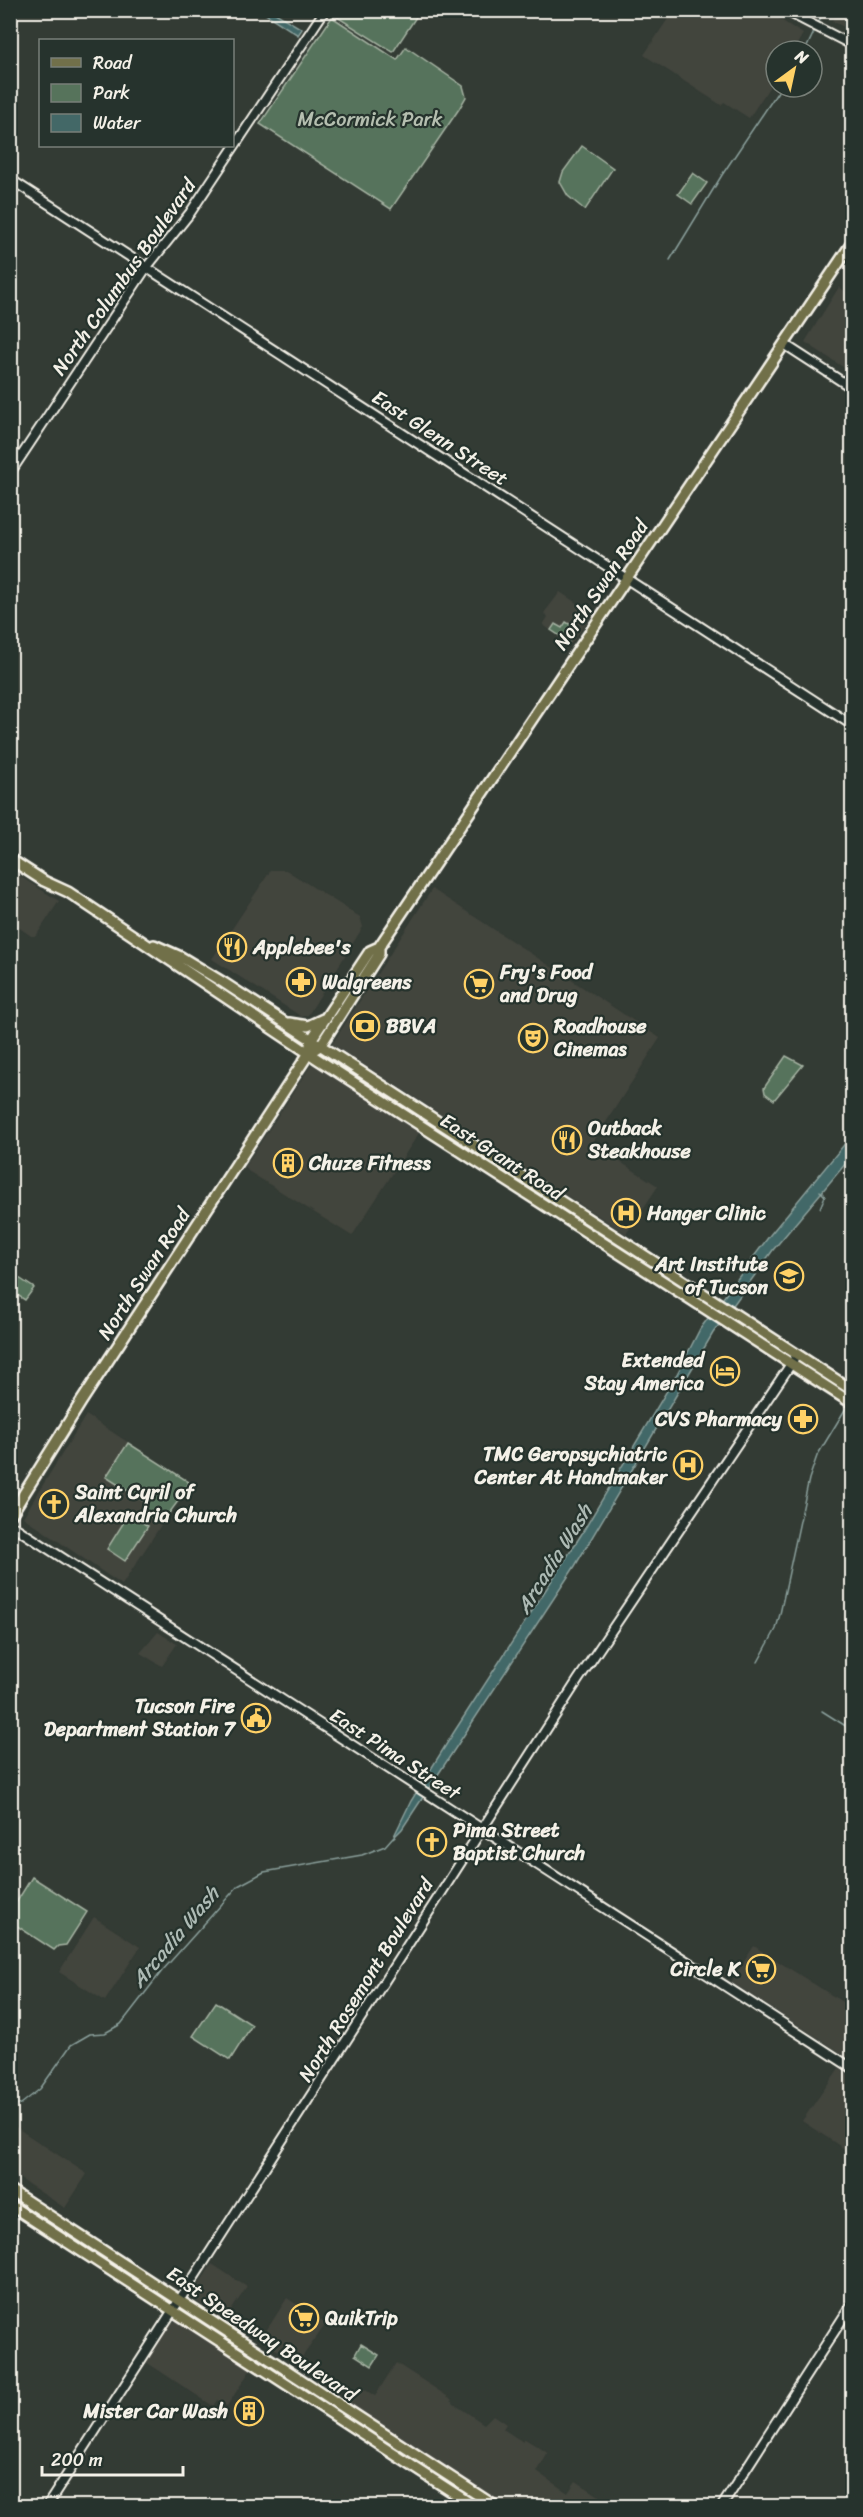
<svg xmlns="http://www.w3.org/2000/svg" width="863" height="2517" viewBox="0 0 863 2517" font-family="Sriracha,sans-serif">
  <rect width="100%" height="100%" fill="#333b34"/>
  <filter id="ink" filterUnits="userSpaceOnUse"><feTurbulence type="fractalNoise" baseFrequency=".0167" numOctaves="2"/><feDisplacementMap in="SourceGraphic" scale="12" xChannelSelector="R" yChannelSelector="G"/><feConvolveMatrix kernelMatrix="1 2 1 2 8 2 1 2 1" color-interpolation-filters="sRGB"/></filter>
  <g filter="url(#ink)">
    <path fill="#42443d" d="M673 11H767L803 34 793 51H776V77L749 118 724 102 721 105 644 55Z
      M839 11H852V31L832 21Z
      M839 287 852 296V373L805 342Z
      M560 592 593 614 571 644 543 625 548 617 544 613Z
      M10 870 59 901 36 936H31L11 922Z
      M271 870H286L360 917 363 927 308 1015 302 1017 212 959Z
      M432 889 660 1038 592 1144 658 1186 626 1234 332 1044Z
      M315 1063 416 1126 419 1133 352 1236 248 1171 245 1166 311 1065Z
      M86 1415 189 1482 122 1585 23 1517Z
      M158 1632 177 1644 162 1666 140 1653Z
      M94 1917 140 1947 105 2001 59 1972Z
      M754 1946 844 2003 848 2014 852 2017V2060L731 1982Z
      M839 2068 852 2077V2154L802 2121Z
      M11 2124 87 2174 65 2208 11 2173Z
      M212 2264 247 2287 224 2321 191 2297Z
      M287 2298 326 2324 297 2364 261 2339Z
      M178 2321 251 2369 227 2406 217 2400 213 2406 146 2362 172 2322Z
      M396 2363 450 2398 454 2404 484 2424 493 2415 506 2424 503 2429 523 2442 525 2439 548 2453 537 2472 568 2493 576 2481 615 2506H503L347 2404 359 2386 375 2396Z"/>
    <path fill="#56735b" stroke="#a5b2a2" stroke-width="1.5" d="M330 10 420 11 393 52 329 12Z
      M332 17 397 60 406 47 463 86 466 97 459 109 391 209 260 124Z
      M582 146 613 168 585 210 568 196 560 182 563 172Z
      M693 173 707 183 692 204 678 194Z
      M566 622 577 629 569 642 551 630 555 624 562 628Z
      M786 1056 803 1065 774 1100 765 1093 764 1088Z
      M16 1276 34 1288 25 1300 11 1291V1285Z
      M128 1443 189 1482 185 1492 167 1516 162 1513 158 1521 142 1511 147 1503 106 1477Z
      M129 1514 148 1526 125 1561 107 1549Z
      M32 1877 87 1912 66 1945 58 1946 54 1950 11 1922V1911Z
      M216 2002 252 2025 230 2060 193 2036Z
      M361 2344 379 2355 372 2366 355 2355Z"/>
    <path fill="#436867" stroke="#8a9f9b" stroke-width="1.5" d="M261 11H272L302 29 298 35Z
      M852 1135V1156L773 1250 713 1333 575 1566 439 1773 402 1829 393 1838 411 1801 454 1732 581 1535 677 1374 700 1329 770 1235Z"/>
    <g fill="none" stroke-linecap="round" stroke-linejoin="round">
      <path stroke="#8a9f9b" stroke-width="1.5" d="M818 23 825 10
        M805 51 815 30
        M670 260 722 175 781 87
        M820 1191 825 1196 820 1208
        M758 1662 776 1629 780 1614 809 1479 817 1456 846 1408
        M822 1711 852 1730
        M10 2108 21 2104 40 2089 71 2045 90 2034 105 2033 121 2024 162 1971 238 1886 264 1872 362 1855 385 1846 393 1837"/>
      <g stroke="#f4f1e8" stroke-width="12">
        <path id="secondary" d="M784 10 852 45
          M10 179 852 725
          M784 344 852 388
          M10 473 146 268 190 213 325 10
          M10 1524 852 2068
          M47 2506 578 1680 797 1355
          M722 2506 852 2304"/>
      </g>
      <g stroke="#f4f1e8" stroke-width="14">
        <path id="primary" d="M10 859 44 881 68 892 319 1060 852 1403
          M154 945 181 957 224 983 852 1390
          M289 1023 308 1026 323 1019
          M310 1045 311 1040 370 951 379 947
          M10 1516 81 1402 286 1088 309 1053 320 1046 324 1040 379 954V947L852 243
          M10 2190 495 2506
          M10 2205 474 2506"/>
      </g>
      <use href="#secondary" stroke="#26332d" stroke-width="8"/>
      <use href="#primary" stroke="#71704a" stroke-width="9"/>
    </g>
  </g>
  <defs>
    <g id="restaurant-ring" transform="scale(1.5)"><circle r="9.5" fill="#26332d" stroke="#ffd166" stroke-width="1.5"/><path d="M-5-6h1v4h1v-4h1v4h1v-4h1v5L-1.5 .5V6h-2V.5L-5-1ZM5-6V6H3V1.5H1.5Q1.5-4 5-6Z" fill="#ffd166"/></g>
    <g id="pharmacy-ring" transform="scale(1.5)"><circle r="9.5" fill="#26332d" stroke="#ffd166" stroke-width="1.5"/><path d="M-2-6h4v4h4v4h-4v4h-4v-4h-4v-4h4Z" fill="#ffd166"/></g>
    <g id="supermarket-ring" transform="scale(1.5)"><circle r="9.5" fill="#26332d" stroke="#ffd166" stroke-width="1.5"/><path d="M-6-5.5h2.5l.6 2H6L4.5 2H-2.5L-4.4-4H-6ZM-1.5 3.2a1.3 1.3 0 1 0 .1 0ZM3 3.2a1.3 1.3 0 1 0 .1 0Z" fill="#ffd166"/></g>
    <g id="bank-ring" transform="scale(1.5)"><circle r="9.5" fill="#26332d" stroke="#ffd166" stroke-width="1.5"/><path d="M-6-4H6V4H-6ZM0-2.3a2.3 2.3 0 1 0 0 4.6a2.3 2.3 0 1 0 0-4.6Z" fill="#ffd166"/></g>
    <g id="theatre-ring" transform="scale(1.5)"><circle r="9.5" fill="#26332d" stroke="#ffd166" stroke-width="1.5"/><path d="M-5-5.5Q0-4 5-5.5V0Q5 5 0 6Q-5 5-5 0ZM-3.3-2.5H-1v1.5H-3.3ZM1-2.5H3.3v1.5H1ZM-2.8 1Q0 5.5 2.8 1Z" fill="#ffd166"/></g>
    <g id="building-ring" transform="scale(1.5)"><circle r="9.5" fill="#26332d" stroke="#ffd166" stroke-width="1.5"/><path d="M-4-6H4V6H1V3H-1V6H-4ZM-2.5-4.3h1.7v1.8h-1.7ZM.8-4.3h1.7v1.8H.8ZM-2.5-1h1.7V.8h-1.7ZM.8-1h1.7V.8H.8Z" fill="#ffd166"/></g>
    <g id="hospital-ring" transform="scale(1.5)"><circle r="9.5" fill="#26332d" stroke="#ffd166" stroke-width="1.5"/><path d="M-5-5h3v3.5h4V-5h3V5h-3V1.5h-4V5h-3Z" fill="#ffd166"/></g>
    <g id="university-ring" transform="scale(1.5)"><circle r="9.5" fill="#26332d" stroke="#ffd166" stroke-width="1.5"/><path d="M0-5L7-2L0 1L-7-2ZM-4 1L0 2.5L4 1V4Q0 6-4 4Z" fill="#ffd166"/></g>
    <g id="hotel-ring" transform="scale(1.5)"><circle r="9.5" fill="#26332d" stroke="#ffd166" stroke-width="1.5"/><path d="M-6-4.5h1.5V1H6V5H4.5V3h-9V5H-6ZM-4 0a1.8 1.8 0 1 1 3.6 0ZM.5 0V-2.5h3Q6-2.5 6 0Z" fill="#ffd166"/></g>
    <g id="church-ring" transform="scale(1.5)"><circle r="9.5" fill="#26332d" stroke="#ffd166" stroke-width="1.5"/><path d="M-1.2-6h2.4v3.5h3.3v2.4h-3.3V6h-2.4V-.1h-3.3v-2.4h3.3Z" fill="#ffd166"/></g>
    <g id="civic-ring" transform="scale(1.5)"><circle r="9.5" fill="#26332d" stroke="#ffd166" stroke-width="1.5"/><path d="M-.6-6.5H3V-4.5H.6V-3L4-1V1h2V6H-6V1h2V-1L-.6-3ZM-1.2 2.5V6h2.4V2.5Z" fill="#ffd166"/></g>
  </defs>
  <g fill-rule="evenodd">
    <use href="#restaurant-ring" x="232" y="947"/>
    <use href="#pharmacy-ring" x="301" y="982"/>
    <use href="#supermarket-ring" x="479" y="984"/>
    <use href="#bank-ring" x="365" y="1026"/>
    <use href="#theatre-ring" x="533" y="1038"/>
    <use href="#restaurant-ring" x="567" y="1140"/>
    <use href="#building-ring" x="288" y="1163"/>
    <use href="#hospital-ring" x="626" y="1213"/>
    <use href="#university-ring" x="789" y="1276"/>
    <use href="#hotel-ring" x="725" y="1371"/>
    <use href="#pharmacy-ring" x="803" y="1419"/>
    <use href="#hospital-ring" x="688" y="1465"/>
    <use href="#church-ring" x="54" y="1504"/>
    <use href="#civic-ring" x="256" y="1718"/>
    <use href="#church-ring" x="432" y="1842"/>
    <use href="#supermarket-ring" x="761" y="1969"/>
    <use href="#supermarket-ring" x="304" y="2318"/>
    <use href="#building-ring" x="249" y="2411"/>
  </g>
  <g text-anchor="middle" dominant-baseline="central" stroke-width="4.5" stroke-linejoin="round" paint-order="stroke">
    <g font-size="20" fill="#b5bfb0" stroke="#26332d">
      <text x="370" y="119">McCormick Park</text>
    </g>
    <g font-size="20" fill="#f4f1e8" stroke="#26332d">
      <text transform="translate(124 277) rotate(-55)">North Columbus Boulevard</text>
      <text transform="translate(440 438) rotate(33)">East Glenn Street</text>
      <text transform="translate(601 585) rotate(-56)">North Swan Road</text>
      <text transform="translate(502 1157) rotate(33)">East Grant Road</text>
      <text transform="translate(144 1274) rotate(-57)">North Swan Road</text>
      <text transform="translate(395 1754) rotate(33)">East Pima Street</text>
      <text transform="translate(366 1980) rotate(-58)">North Rosemont Boulevard</text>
      <text transform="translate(262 2334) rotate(34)">East Speedway Boulevard</text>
    </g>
    <g font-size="20" font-weight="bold" fill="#f4f1e8" stroke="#26332d" text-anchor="start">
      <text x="253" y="947">Applebee's</text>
      <text x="500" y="972">Fry's Food<tspan x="500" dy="23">and Drug</tspan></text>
      <text x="322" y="982">Walgreens</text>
      <text x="386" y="1026">BBVA</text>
      <text x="554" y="1026">Roadhouse<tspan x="554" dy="23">Cinemas</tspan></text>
      <text x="588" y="1128">Outback<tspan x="588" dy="23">Steakhouse</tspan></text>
      <text x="309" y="1163">Chuze Fitness</text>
      <text x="647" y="1213">Hanger Clinic</text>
      <text x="768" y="1264" text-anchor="end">Art Institute<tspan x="768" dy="23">of Tucson</tspan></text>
      <text x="704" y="1360" text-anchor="end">Extended<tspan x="704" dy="23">Stay America</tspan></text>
      <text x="782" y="1419" text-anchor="end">CVS Pharmacy</text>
      <text x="667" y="1454" text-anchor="end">TMC Geropsychiatric<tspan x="667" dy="23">Center At Handmaker</tspan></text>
      <text x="75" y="1492">Saint Cyril of<tspan x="75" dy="23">Alexandria Church</tspan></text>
      <text x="235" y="1706" text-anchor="end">Tucson Fire<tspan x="235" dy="23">Department Station 7</tspan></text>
      <text x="453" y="1830">Pima Street<tspan x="453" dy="23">Baptist Church</tspan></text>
      <text x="740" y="1969" text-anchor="end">Circle K</text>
      <text x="325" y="2318">QuikTrip</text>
      <text x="228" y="2411" text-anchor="end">Mister Car Wash</text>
    </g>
    <g font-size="21" font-style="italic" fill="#adbab4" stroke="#26332d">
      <text transform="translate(554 1559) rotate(-58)">Arcadia Wash</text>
      <text transform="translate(175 1937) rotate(-50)">Arcadia Wash</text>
    </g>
  </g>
  <rect width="863" height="2517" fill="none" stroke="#26332d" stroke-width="36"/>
  <rect x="18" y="18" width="827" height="2481" fill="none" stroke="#f4f1e8" stroke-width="2" filter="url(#ink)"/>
  <rect x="39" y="39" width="195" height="108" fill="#26332d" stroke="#787f78" stroke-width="1.5"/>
  <rect x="51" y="58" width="30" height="9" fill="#71704a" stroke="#787f78" stroke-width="1.5"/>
  <text x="93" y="69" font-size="18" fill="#f4f1e8">Road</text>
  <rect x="51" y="84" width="30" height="18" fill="#56735b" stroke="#787f78" stroke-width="1.5"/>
  <text x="93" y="99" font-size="18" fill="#f4f1e8">Park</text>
  <rect x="51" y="114" width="30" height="18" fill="#436867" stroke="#787f78" stroke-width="1.5"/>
  <text x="93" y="129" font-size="18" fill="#f4f1e8">Water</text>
  <g transform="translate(794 69) rotate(33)"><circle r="28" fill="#26332d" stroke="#787f78" stroke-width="1.5"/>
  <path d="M0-4.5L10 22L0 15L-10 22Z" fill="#ffd166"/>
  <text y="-9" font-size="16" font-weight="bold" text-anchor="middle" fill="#f4f1e8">N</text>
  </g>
  <path d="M42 2466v9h141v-9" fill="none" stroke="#f4f1e8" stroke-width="3"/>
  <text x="51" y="2466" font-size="18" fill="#f4f1e8" stroke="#26332d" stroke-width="4.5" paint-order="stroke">200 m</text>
</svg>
